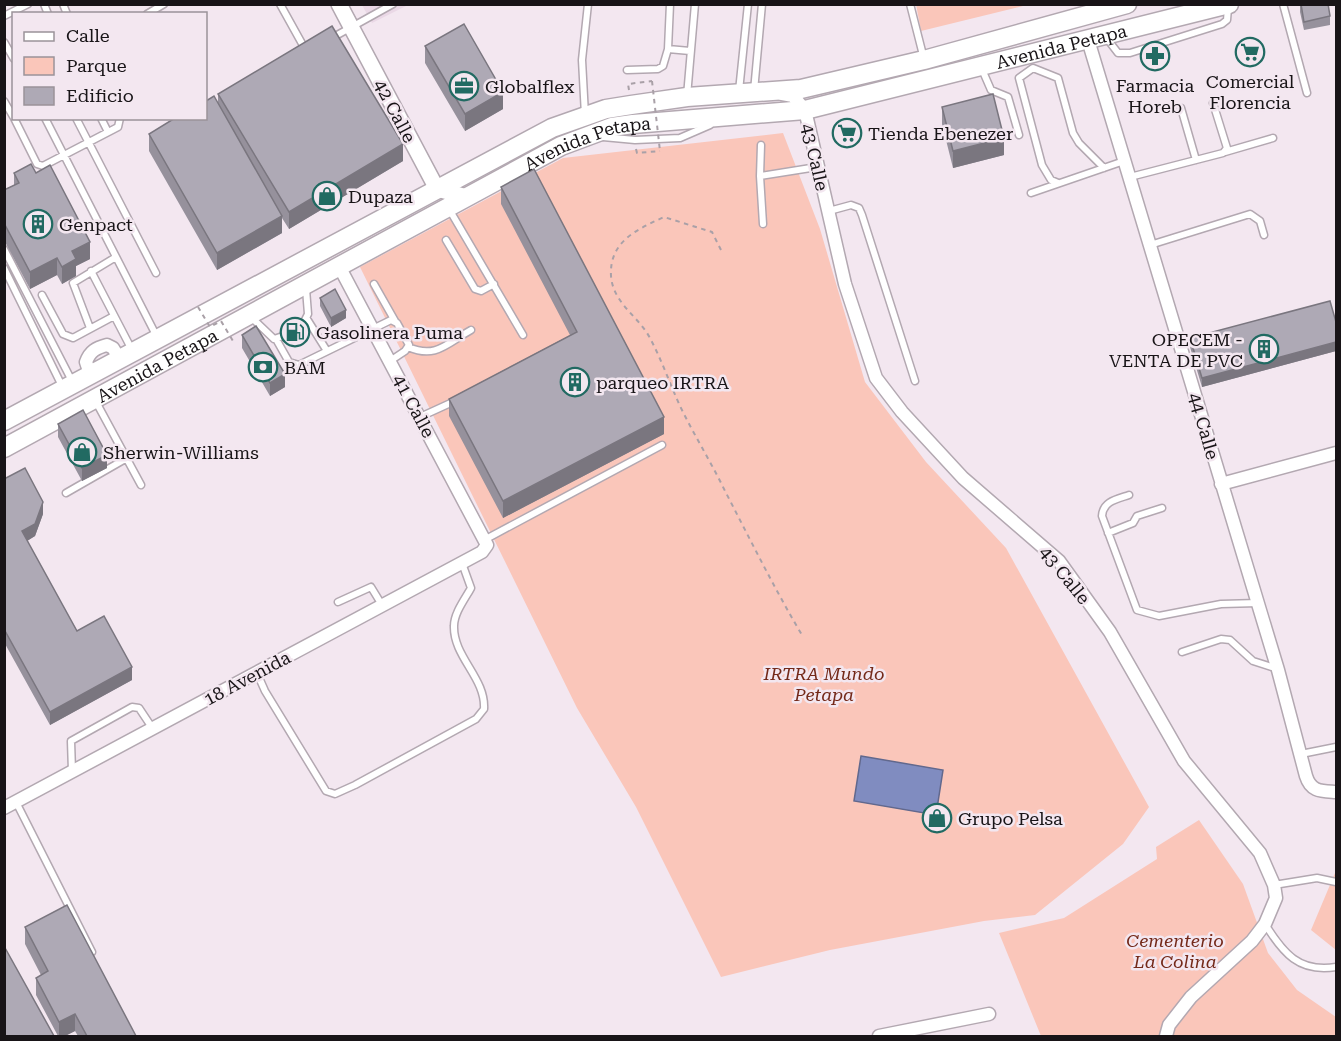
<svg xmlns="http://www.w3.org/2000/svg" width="1341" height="1041" viewBox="0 0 1341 1041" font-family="'Roboto Serif',serif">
  <rect width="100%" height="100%" fill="#f3e7f0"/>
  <path fill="#ead8e6" d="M362 5H408L372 23Z"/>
  <path fill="#fac6ba" d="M916 4H1027V5L921 31Z
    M783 133 820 229 865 382 926 462 1006 548 1149 807 1123 844 1035 915 984 921 830 950 721 977 636 807 577 708 360 267 563 158Z
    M1199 820 1243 884 1268 953 1297 990 1336 1017V1036H1041L999 933 1064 918 1157 859 1156 847Z
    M1335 873H1336V950L1311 930Z"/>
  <path fill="#808cc0" stroke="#61688d" stroke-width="1.5" d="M861 756 943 770 936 815 854 801Z"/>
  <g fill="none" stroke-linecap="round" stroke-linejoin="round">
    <g stroke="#b3a8b1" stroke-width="9">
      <path id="service" d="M44 4 48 14
        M63 4 67 14
        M280 4 305 49
        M910 4 924 59
        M1283 4 1307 93
        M147 14 164 4
        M4 16 28 4
        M1105 36 1118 53H1130L1222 24 1227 20 1228 8
        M330 39 393 4
        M4 42 14 59
        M668 49 670 4
        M981 67 991 90 1008 97 1019 135
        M627 70 658 69 663 66 668 49 690 51
        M739 91 748 4
        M754 91 762 4
        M687 96 695 4
        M4 101 14 118
        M1181 108 1196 160
        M585 115 582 60 588 4
        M14 118 37 164 43 166 118 127 120 118
        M45 118 157 337
        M76 118 156 273
        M101 118 108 132
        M603 137 635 140 680 138 710 125
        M1225 152 1273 138
        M760 176 761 145
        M1130 177 1223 153 1227 148 1213 103
        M1058 183 1051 180 1042 165 1019 78 1033 68 1058 78 1073 133 1079 143 1104 168
        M1031 193 1124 161
        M449 209 523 335
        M829 211 851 205 859 208 862 215 915 381
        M763 224 760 176 817 167
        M446 240 475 289 481 291 494 284
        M1150 245 1250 214 1260 221 1264 235
        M4 249 72 381
        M4 268 62 386
        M91 271 132 350
        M374 284 395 321
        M42 295 63 334 73 338 114 316
        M251 317 274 339 283 336
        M307 319 327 351
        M304 322 308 314 306 289
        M90 328 73 283 116 257
        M276 339 289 362 299 365 391 320 397 323 409 345 405 351 390 361
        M408 347C436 359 446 344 471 330
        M95 400 141 485
        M420 417 455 401
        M66 493 127 458
        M1129 495C1117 499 1103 501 1102 516L1137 610 1159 616 1221 604 1258 603
        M1108 533 1133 523 1137 516 1162 508
        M486 539 662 445
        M338 602 371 587 382 605
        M1182 652 1221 639 1230 640 1253 661 1278 669
        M257 673 265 691 326 791 335 794 355 785 476 719 484 709C486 678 453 657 454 626 454 613 465 599 471 588L462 563
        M1301 754 1336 747
        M72 771 71 741 132 707 139 708 153 729
        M16 802 92 952
        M1274 885 1317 878 1336 882
        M1265 924C1283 953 1299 973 1336 967"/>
    </g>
    <g stroke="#b3a8b1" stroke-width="15">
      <path id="minor" d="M1088 40 1278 670 1306 776C1311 792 1321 791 1336 792
        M782 94 793 96 805 110 845 284 876 378 902 412 963 478 1059 561 1110 632 1184 761 1260 853 1274 885 1276 898 1265 924 1252 941 1191 997 1169 1025 1166 1036
        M90 374 86 362C90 351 96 348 107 345L113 348 119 358
        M1221 484 1336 453
        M4 808 482 552 487 545 340 268
        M879 1036 989 1014"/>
    </g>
    <g stroke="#b3a8b1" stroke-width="18">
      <path id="tertiary" d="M339 4 437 189 467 197"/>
    </g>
    <g stroke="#b3a8b1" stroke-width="21">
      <g id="primary">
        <path d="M4 421 552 128 606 109 631 105 687 97 801 89 924 60 1127 4"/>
        <path id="s1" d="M4 448 561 146 612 127 633 124 805 110 1229 4"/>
      </g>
    </g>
    <path stroke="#a9a0a7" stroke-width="2" stroke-dasharray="4.5 4.5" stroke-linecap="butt" d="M629 90 628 84 652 81
      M636 149 637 153 660 151
      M721 250 712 232 664 217C638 229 609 241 611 276 613 304 640 317 651 340 662 361 670 384 680 406 694 435 711 462 725 491 750 539 774 588 802 635"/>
    <use href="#service" stroke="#fff" stroke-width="6"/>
    <use href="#minor" stroke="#fff" stroke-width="12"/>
    <use href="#tertiary" stroke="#fff" stroke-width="15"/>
    <use href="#primary" stroke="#fff" stroke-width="18"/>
    <path stroke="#a9a0a7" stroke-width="2" stroke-dasharray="4.5 4.5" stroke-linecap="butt" d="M652 81 660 151
      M198 307 210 327 221 321 233 341"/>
  </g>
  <path fill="#96919c" d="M1300 4 1330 16V25L1304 30 1300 12Z
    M425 46 503 109 465 131 425 63Z
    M218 94 403 161 289 229 282 218V233L217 270 149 151V134L218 104Z
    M942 107 1004 155 953 168 942 124Z
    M14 173H36L90 259 76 266V276L62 284 57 275 30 289 4 240V190L14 185Z
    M501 187 664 434 503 518 449 416V399L570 335 501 204Z
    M320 298 346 318 331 327 320 306Z
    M1336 322V351L1202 387 1190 347V338Z
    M242 335 285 387 270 396 242 348Z
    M58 424 107 468 82 481 58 437Z
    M4 479 43 514 35 536 27 541 77 631 132 680 50 725 4 642Z
    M25 927 136 1036H78L75 1031 65 1036H58L36 995V978L41 975 25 944Z"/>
  <path fill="#7a767f" d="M503 92V109L465 131V114Z
    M1004 138V155L953 168V151Z
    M403 144V161L289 229V212Z
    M282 216V233L217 270V253Z
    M90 242V259L76 266V276L62 284V267L72 251Z
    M57 258V275L30 289V272Z
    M346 310V318L331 327V318Z
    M1336 342V351L1202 387V378Z
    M285 374V387L270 396V383Z
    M664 417V434L503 518V501Z
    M107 455V468L82 481V468Z
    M43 502V514L35 536 22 544V531Z
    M132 667V680L50 725V712Z
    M75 1014V1031L65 1036H59V1022Z"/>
  <path fill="#aea9b5" stroke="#7a767f" stroke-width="1.5" d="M1301 4H1328L1330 16 1304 22Z
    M464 24 503 92 465 114 425 46Z
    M332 26 403 144 289 212 218 94Z
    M993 94 1004 138 953 151 942 107Z
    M214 96 282 216 217 253 149 134 175 118H206V101Z
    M31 164 36 173 50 165 90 242 72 251 76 259 62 267 57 258 30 272 4 223V190L19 183 14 173Z
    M534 169 664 417 503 501 449 399 577 332 501 187Z
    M335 289 346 310 331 318 320 298Z
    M1330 301 1336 322V342L1202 378 1190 338Z
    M256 326 285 374 270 383 242 335Z
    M83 410 107 455 82 468 58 424Z
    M25 468 43 502 35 524 22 531 77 631 104 616 132 667 50 712 4 629V479Z
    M67 905 136 1036H87L75 1014 59 1022 36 978 48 971 25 927Z
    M4 946 54 1036H4Z"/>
  <defs>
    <g id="supermarket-ring" transform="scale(1.5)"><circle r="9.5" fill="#f3e7f0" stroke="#216a62" stroke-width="1.5"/><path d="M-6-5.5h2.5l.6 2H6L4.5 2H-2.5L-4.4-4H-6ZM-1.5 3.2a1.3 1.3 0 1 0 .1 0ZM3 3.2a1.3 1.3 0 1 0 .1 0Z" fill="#216a62"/></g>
    <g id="pharmacy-ring" transform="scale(1.5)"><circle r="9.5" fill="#f3e7f0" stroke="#216a62" stroke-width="1.5"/><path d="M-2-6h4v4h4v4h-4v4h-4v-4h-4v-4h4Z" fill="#216a62"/></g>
    <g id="office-ring" transform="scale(1.5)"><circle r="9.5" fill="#f3e7f0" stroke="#216a62" stroke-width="1.5"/><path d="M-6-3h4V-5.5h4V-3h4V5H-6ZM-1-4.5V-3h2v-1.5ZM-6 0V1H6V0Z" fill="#216a62"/></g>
    <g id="shop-ring" transform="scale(1.5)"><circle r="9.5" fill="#f3e7f0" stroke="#216a62" stroke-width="1.5"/><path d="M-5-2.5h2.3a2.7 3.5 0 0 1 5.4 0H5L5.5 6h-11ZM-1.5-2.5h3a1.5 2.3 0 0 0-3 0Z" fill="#216a62"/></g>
    <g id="building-ring" transform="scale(1.5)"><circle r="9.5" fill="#f3e7f0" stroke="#216a62" stroke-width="1.5"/><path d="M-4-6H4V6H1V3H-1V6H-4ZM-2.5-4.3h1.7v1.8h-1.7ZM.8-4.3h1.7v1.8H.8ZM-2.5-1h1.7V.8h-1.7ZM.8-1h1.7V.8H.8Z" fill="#216a62"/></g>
    <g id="fuel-ring" transform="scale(1.5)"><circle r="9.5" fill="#f3e7f0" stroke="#216a62" stroke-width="1.5"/><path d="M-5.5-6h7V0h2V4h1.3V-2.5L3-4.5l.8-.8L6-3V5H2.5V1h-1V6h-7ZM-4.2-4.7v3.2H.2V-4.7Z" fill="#216a62"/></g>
    <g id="bank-ring" transform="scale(1.5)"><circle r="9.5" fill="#f3e7f0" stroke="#216a62" stroke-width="1.5"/><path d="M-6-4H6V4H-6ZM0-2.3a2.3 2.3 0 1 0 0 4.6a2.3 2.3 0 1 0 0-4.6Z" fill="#216a62"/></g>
  </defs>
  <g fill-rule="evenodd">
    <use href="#supermarket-ring" x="1250" y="52"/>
    <use href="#pharmacy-ring" x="1155" y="56"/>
    <use href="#office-ring" x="464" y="86"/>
    <use href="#supermarket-ring" x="847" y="133"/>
    <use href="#shop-ring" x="327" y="196"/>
    <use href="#building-ring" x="38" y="224"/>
    <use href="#fuel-ring" x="295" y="332"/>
    <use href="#building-ring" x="1264" y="349"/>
    <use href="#bank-ring" x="263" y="367"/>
    <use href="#building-ring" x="575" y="382"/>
    <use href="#shop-ring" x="82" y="452"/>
    <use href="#shop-ring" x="937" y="818"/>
  </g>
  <g text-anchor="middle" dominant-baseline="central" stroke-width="5" stroke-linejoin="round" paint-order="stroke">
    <g font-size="18" fill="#181417" stroke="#f3e7f0">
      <text stroke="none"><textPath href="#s1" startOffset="1146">Avenida Petapa</textPath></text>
      <text transform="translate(395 111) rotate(62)">42 Calle</text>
      <text stroke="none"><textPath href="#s1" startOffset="660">Avenida Petapa</textPath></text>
      <text transform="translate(815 157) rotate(77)">43 Calle</text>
      <text stroke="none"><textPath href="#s1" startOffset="174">Avenida Petapa</textPath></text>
      <text transform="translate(414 406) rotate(62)">41 Calle</text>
      <text transform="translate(1204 426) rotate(74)">44 Calle</text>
      <text transform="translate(1065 575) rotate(51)">43 Calle</text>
      <text transform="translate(247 678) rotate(-28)">18 Avenida</text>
    </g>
    <g font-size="18" fill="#181417" stroke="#f3e7f0" text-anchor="start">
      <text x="1250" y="81" text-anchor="middle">Comercial<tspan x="1250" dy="21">Florencia</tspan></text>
      <text x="1155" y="85" text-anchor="middle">Farmacia<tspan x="1155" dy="21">Horeb</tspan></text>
      <text x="485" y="86">Globalflex</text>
      <text x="868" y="133">Tienda Ebenezer</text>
      <text x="348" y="196">Dupaza</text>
      <text x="59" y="224">Genpact</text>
      <text x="316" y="332">Gasolinera Puma</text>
      <text x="1243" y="339" text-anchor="end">OPECEM -<tspan x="1243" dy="21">VENTA DE PVC</tspan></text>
      <text x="284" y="367">BAM</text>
      <text x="596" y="382">parqueo IRTRA</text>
      <text x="103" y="452">Sherwin-Williams</text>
      <text x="958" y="818">Grupo Pelsa</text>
    </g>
    <g font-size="18" font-style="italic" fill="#742919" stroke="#f3e7f0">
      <text x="824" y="673">IRTRA Mundo<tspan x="824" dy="21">Petapa</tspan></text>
      <text x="1175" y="940">Cementerio<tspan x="1175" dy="21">La Colina</tspan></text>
    </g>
  </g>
  <rect width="1341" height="1041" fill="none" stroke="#181417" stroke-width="12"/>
  <rect x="12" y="12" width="195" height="108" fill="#f3e7f0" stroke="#9b9399" stroke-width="1.5"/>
  <rect x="24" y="32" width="30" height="9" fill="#ffffff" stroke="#9b9399" stroke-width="1.5"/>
  <text x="66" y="42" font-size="18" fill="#181417">Calle</text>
  <rect x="24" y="57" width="30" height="18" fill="#fac6ba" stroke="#9b9399" stroke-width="1.5"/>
  <text x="66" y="72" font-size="18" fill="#181417">Parque</text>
  <rect x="24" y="87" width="30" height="18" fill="#aea9b5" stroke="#9b9399" stroke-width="1.5"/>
  <text x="66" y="102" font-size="18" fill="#181417">Edificio</text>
</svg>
